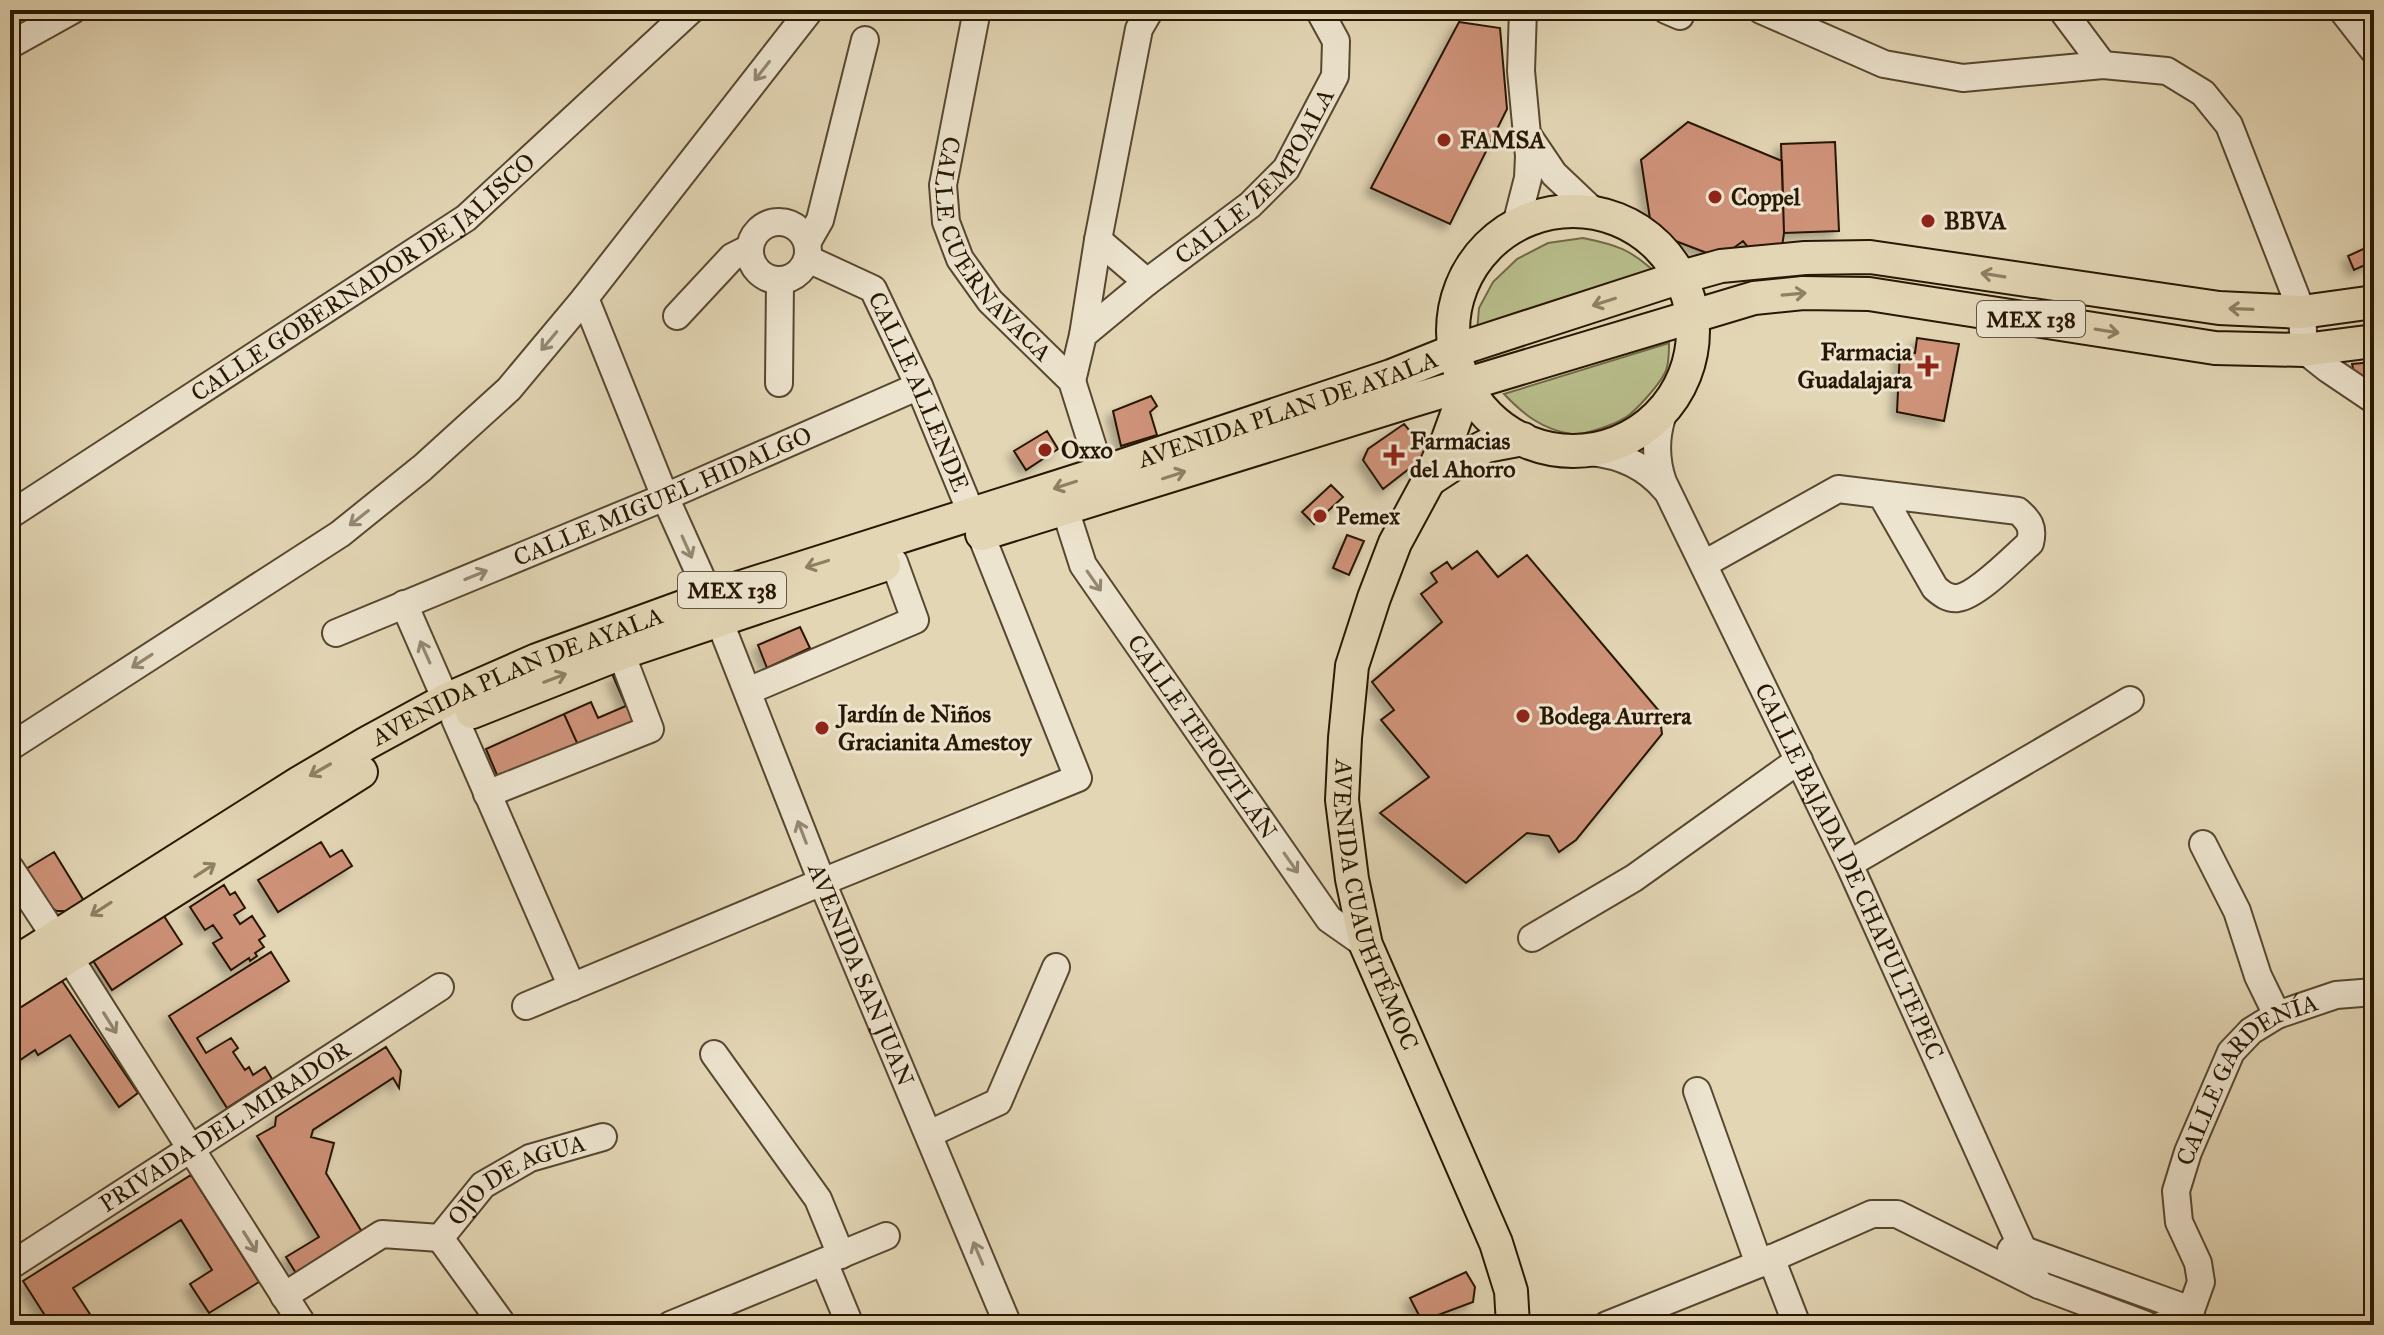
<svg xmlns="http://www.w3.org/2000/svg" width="2384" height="1335" viewBox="0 0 2384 1335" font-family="'IM FELL Great Primer',serif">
  <defs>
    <filter id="shadow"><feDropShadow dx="-6" dy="6" stdDeviation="4" flood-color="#0004"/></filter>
  </defs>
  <rect width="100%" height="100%" fill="#e3d6b5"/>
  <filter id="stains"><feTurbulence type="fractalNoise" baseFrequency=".0025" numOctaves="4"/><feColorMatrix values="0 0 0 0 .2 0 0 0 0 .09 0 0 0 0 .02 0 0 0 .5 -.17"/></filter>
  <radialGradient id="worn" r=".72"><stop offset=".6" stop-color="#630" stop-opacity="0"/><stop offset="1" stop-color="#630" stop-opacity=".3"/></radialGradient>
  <path fill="#b8bd8b" stroke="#706a46" stroke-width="2" d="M1583 238C1617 245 1630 249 1656 273L1477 332 1479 308 1493 282 1517 259 1548 243Z
    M1669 343C1669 350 1669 360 1667 367 1665 379 1639 407 1629 415 1619 423 1584 436 1571 434 1542 429 1524 415 1504 394Z"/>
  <path fill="#ce9279" stroke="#281702" stroke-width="2" filter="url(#shadow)" d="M1459 22 1500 28 1507 109 1450 224 1371 188Z
    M1688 122 1782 161 1784 233 1782 247 1752 252 1743 241 1720 258 1652 232 1641 160Z
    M1835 142 1839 231 1784 233 1781 144Z
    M2374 244V261L2354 270 2348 256Z
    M1917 338 1959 344 1944 421 1897 412 1900 350 1915 353Z
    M2374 362V387L2355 376 2352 364Z
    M1151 396 1157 406 1150 412 1157 435 1121 446 1113 411Z
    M1404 424 1420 443 1427 438 1430 449 1421 474 1414 465 1383 489 1363 460 1368 449Z
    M1047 431 1058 449 1026 470 1014 451Z
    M1331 485 1343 497 1314 524 1302 512Z
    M1347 535 1364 541 1349 575 1333 568Z
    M1477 551 1498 577 1527 555 1659 711 1662 734 1576 840 1559 852 1549 836 1527 833 1466 883 1380 813 1429 777 1381 720 1394 710 1372 682 1442 622 1421 594 1437 582 1431 573 1447 562 1452 569Z
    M800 627 810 648 767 668 758 645Z
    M624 671 643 717 578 745 564 714 591 702 598 718 626 706 613 676Z
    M564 714 578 745 500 782 486 749Z
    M321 842 330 857 342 850 352 866 278 912 258 880Z
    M54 852 84 901 67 911H57L50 907 26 869Z
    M224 885 230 895 235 892 245 908 234 915 240 924 252 916 265 936 259 940 264 947 255 953 257 956 250 961 249 958 231 970 213 943 222 938 213 925 205 930 190 907Z
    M162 913 182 944 112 990 92 959Z
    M271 952 289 981 197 1038 206 1053 231 1038 238 1048 233 1052 245 1070 249 1067 253 1075 265 1067 272 1079 227 1108 169 1016Z
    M58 975 138 1093 119 1107 70 1035 38 1055 35 1050 10 1067V1007Z
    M386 1047 401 1071 399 1088 393 1078 313 1130 311 1137 334 1143 326 1173 362 1232 296 1273 286 1257 319 1237 257 1136 275 1126 276 1117Z
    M191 1175 259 1282 209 1313 190 1284 212 1270 181 1220 73 1288 97 1325H51L23 1281Z
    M1466 1272 1475 1287 1473 1302 1422 1321 1410 1298Z"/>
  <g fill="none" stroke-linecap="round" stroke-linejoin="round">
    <g stroke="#57472f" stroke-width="30">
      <g id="minor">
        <path id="s1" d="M977 10 943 185 946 222 960 259 990 301 1072 381 1101 473"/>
        <path d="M1666 10 1680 16"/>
        <path d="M1761 10 1884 64 1963 78 2103 65 2167 71 2203 93 2229 125 2302 312 2304 350 2328 369 2374 400"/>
        <path d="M2062 10 2103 65"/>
        <path d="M2342 10 2374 51"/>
        <path d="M10 45 73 10"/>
        <path d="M1529 137 1554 174 1592 210"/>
        <path d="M1517 221 1528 178 1529 156 1521 71 1523 10"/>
        <circle cx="779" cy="251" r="29"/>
        <path d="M1098 240 1147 282"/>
        <path d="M808 241 820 220 865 40"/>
        <path id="s2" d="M808 259 873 289 919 386 972 515"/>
        <path d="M585 298 665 497 710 597"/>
        <path d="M677 316 732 257 750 248"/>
        <path d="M1083 335 1098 240 1139 29 1150 10"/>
        <path id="s3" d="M1072 381 1083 335 1147 282 1250 205 1286 169 1335 76 1336 41 1319 10"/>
        <path d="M779 383 780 280"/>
        <path id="s4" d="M1662 417C1655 439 1655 459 1663 482L1849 864 2039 1285"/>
        <path d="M1591 452C1621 455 1646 466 1665 489"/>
        <path id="s5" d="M1065 509 1083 565 1329 919 1366 945"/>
        <path id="s6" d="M10 515 466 218 691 10"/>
        <path d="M1704 564 1838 489 2018 511C2029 521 2034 527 2030 543 2014 557 1978 595 1958 598 1948 599 1942 594 1935 588L1881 494"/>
        <path d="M404 604 446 700"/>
        <path id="s7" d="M719 620 822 882 1008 1325"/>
        <path id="s8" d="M336 633 665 497 919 386"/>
        <path d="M748 691 915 620 894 562"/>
        <path d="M455 719 572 987"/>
        <path d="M10 747 340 534 422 468 509 389 585 298 810 10"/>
        <path d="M487 794 650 729 621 653"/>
        <path d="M2203 844 2237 911 2258 976 2277 1015"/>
        <path d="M1849 864 2130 700"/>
        <path d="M10 868 56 938"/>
        <path d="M1532 938 1634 878 1799 760"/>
        <path d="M69 957 303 1325"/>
        <path d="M526 1006 822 882 1078 778 981 535"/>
        <path d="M714 1054 818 1199 841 1255"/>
        <path d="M1697 1091 1759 1264"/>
        <path d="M929 1134 998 1102 1056 967"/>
        <path id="s9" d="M440 1238 483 1185 530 1158 603 1137"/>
        <path d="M440 1238 503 1325"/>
        <path d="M2011 1250 2021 1249 2191 1310"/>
        <path d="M1771 1258 1797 1325"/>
        <path d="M824 1262 850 1325"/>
        <path id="s10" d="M10 1266 440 987"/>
        <path d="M284 1296 382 1234 440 1238"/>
        <path d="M670 1325 886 1236"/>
        <path d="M1607 1325 1759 1264 1872 1214H1897L2039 1285 2146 1325"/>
        <path id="s11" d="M2162 1325 2173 1322 2191 1310 2201 1282 2198 1263 2179 1222 2176 1191 2188 1152 2231 1052 2251 1031 2277 1015 2336 995 2374 992"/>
      </g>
    </g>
    <g stroke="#281702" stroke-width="36">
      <g id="major">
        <circle cx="1573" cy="331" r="120"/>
        <path id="s12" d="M1468 384 1448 439 1429 480 1395 543 1374 598 1352 666 1345 738 1342 800 1352 879 1366 945 1496 1243 1511 1291 1513 1325"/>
        <path d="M1429 480 1461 459 1486 446 1523 439"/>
        <path d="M982 534 1414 400 1754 298 1803 293 1869 294 2215 348 2304 350 2374 341"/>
        <path d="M472 712 621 653 884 565"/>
        <path id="s13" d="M10 966 299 783 367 743 446 700 537 660 710 597 1101 473 1391 376 1456 350 1678 278 1721 266 1805 258 1870 257 2219 308 2302 312 2374 302"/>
        <path d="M10 994 361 772"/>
      </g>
    </g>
    <use href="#minor" stroke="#ede4cf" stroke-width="26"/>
    <use href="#major" stroke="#e3d6b5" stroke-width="32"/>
  </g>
  <defs><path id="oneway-shaft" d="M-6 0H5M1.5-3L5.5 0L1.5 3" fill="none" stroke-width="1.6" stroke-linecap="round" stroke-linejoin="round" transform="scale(2)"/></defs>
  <g stroke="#948873">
    <use href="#oneway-shaft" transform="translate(762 71) rotate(128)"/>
    <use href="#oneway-shaft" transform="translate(549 341) rotate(130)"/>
    <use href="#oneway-shaft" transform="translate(359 518) rotate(142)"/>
    <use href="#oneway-shaft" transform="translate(687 547) rotate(66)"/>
    <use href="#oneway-shaft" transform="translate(476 575) rotate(-22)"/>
    <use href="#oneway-shaft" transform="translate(1094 581) rotate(55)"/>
    <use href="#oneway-shaft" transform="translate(425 652) rotate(-114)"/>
    <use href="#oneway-shaft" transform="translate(142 661) rotate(147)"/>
    <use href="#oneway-shaft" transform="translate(802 832) rotate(-111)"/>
    <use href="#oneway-shaft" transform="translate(1291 863) rotate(55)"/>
    <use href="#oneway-shaft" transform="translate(110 1023) rotate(58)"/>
    <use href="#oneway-shaft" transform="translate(250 1242) rotate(58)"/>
    <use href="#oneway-shaft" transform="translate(978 1253) rotate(-113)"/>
  </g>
  <g stroke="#8f8064">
    <use href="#oneway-shaft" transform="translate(1993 275) rotate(-171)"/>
    <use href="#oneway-shaft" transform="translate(1794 294) rotate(-5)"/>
    <use href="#oneway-shaft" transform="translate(1604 302) rotate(162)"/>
    <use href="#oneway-shaft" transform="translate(2241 309) rotate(-178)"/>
    <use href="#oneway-shaft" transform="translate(2107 331) rotate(9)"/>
    <use href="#oneway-shaft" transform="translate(1174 475) rotate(-18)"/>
    <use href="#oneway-shaft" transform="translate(1065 485) rotate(162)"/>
    <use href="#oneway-shaft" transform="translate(817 564) rotate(163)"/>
    <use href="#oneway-shaft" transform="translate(555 678) rotate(-21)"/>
    <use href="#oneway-shaft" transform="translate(320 770) rotate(150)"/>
    <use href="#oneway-shaft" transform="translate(205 870) rotate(-33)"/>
    <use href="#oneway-shaft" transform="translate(101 909) rotate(147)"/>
  </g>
  <g fill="#8f2418" stroke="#ede4cf" stroke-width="3">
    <circle cx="1444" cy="140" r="8"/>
    <circle cx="1715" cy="197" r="8"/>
    <circle cx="1928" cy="221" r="8"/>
    <path d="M1924 354h8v8h8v8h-8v8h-8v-8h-8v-8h8z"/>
    <circle cx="1045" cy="450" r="8"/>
    <path d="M1390 443h8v8h8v8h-8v8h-8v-8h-8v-8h8z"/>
    <circle cx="1320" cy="516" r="8"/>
    <circle cx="1523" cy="716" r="8"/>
    <circle cx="822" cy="728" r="8"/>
  </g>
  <g text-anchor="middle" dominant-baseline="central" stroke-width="6" stroke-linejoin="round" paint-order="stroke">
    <g fill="#ede4cf" stroke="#635440" stroke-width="2">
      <rect x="1977" y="301" width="108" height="36" rx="6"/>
      <rect x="678" y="572" width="108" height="36" rx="6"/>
    </g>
    <g font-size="22" font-weight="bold" fill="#281702">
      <text x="2031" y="319">MEX 138</text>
      <text x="732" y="590">MEX 138</text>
    </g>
    <g font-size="24" font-weight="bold" fill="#281702" stroke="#ede4cf" text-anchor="start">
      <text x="1460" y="140">FAMSA</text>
      <text x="1731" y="197">Coppel</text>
      <text x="1944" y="221">BBVA</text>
      <text x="1912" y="352" text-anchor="end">Farmacia<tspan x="1912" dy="28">Guadalajara</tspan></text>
      <text x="1410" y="441">Farmacias<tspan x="1410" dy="28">del Ahorro</tspan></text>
      <text x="1061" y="450">Oxxo</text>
      <text x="1336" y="516">Pemex</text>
      <text x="838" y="714">Jardín de Niños<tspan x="838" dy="28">Gracianita Amestoy</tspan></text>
      <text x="1539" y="716">Bodega Aurrera</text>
    </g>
    <g font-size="24" fill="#281702" stroke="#ede4cf">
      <text stroke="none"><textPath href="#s3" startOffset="284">CALLE ZEMPOALA</textPath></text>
      <text stroke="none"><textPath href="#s1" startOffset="258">CALLE CUERNAVACA</textPath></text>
      <text stroke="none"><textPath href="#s6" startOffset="426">CALLE GOBERNADOR DE JALISCO</textPath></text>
      <text stroke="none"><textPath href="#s2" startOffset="184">CALLE ALLENDE</textPath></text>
      <text stroke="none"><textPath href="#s13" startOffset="1402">AVENIDA PLAN DE AYALA</textPath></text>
      <text stroke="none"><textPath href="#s8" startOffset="354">CALLE MIGUEL HIDALGO</textPath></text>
      <text stroke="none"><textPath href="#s13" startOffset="586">AVENIDA PLAN DE AYALA</textPath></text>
      <text stroke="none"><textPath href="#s5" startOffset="268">CALLE TEPOZTLÁN</textPath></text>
      <text stroke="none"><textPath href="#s4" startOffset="498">CALLE BAJADA DE CHAPULTEPEC</textPath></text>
      <text stroke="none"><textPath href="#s12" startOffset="550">AVENIDA CUAUHTÉMOC</textPath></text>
      <text stroke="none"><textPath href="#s7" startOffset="382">AVENIDA SAN JUAN</textPath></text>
      <text stroke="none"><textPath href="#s11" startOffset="298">CALLE GARDENÍA</textPath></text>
      <text stroke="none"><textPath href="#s10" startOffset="256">PRIVADA DEL MIRADOR</textPath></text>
      <text stroke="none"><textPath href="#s9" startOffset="100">OJO DE AGUA</textPath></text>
    </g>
  </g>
  <rect width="2384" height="1335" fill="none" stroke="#e3d6b5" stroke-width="40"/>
  <rect x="12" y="12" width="2360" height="1311" fill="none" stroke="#281702" stroke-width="4"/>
  <rect x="20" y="20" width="2344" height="1295" fill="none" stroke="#281702" stroke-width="2"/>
  <rect width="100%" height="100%" filter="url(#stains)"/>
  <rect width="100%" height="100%" fill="url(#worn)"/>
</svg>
